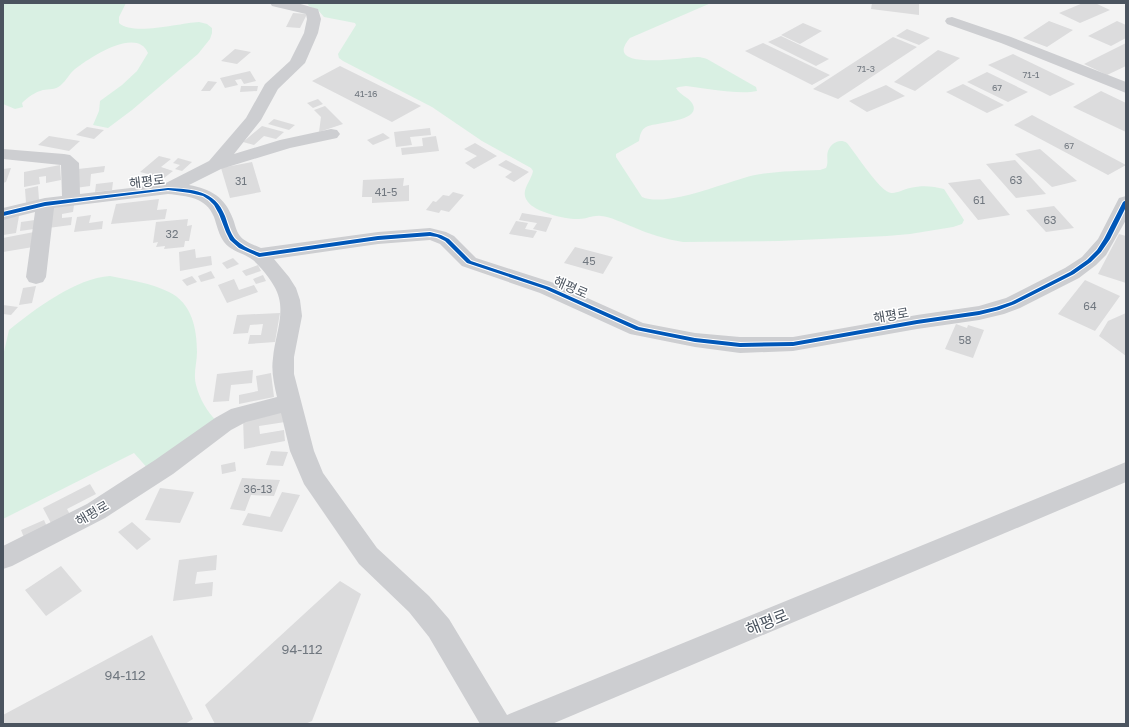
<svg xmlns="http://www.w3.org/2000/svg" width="1129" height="727" viewBox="0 0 1129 727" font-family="'Golos Text','Noto Sans KR',sans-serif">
  <rect width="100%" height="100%" fill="#f3f3f3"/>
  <path fill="#d9f0e3" d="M3 3H126L119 17V23C133 36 180 23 199 22L207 24 212 28V33L210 39 198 54 132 110 108 128 93 125 99 111 100 101 122 85 137 71 148 53C137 26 89 58 75 69 69 74 66 81 61 85 56 90 49 89 43 90 35 92 28 97 22 103L23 107 15 109 3 104Z
    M307 3H711L630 38C600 72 686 57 698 57 701 57 704 58 707 59L756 87 757 91C739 95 705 88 686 86L679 87 676 88C680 95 688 97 692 103 704 122 654 122 646 127 641 130 640 135 639 141L616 154V157L642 197C668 208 727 181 755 175 776 171 799 171 820 170L826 168C829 162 826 157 828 151 831 143 840 138 847 143 855 152 881 194 892 193 898 193 904 189 910 188 922 185 933 186 944 189L964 220 962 224 953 227 910 234 887 236 779 241 683 242C665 239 649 234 633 227 623 223 611 217 601 216 593 215 587 219 579 219 567 220 535 212 528 202 519 191 531 182 533 171L531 168 482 141 432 107 343 61 339 58 338 54 356 25 355 23 324 17 318 10 309 6Z
    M110 276C130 280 151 283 169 292 192 303 197 329 197 352 197 363 193 374 196 385 200 400 207 411 217 422L150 471 134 453 3 519V356L9 330C35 309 76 278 110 276Z"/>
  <path fill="#dcdcdd" d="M872 3 919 4V15L871 9Z
    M1083 3H1095L1110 10 1080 23 1059 13Z
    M293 13 307 14 300 28 286 27Z
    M1049 21 1073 30 1047 47 1023 38Z
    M1117 21 1126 25V38L1111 46 1088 36Z
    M803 23 822 31 800 44 781 35Z
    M907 29 930 38 919 45 896 36Z
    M781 36 829 59 816 66 768 42Z
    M893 37 917 47 838 99 813 89Z
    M763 43 830 75 812 85 745 51Z
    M1126 43V66L1107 75 1084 64Z
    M235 49 251 52 237 64 221 61Z
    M938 50 960 58 915 91 894 82Z
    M1013 54 1075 84 1050 96 988 65Z
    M340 66 421 106 392 122 312 81Z
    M250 71 256 81 244 84 241 79 235 80 238 85 225 88 220 78Z
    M987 72 1028 92 1008 102 967 82Z
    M208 81 217 82 210 91H201Z
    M963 84 1004 105 987 113 946 92Z
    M886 85 905 96 867 112 849 101Z
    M241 86H258L257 91 240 92Z
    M1101 91 1126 103V132L1073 107Z
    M318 99 323 104 313 108 307 103Z
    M325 106 343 124 319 132 321 117 314 110Z
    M1032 115 1126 165 1108 175 1014 125Z
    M274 119 295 125 289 130 268 124Z
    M262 126 284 132 276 139 264 136 254 145 243 142Z
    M87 127 104 130 94 139 76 135Z
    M430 128 431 135 410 137 412 145 396 147 394 132Z
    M383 133 390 138 373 145 367 140Z
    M49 136 80 141 69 151 38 145Z
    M436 136 439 151 402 155 401 148 423 146 422 138Z
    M475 143 497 156 474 169 465 163 477 156 464 149Z
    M1040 149 1077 181 1052 187 1015 154Z
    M159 156 171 159 161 167 173 171 164 178 140 172Z
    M178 158 192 162 182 171 175 169 180 165 173 163Z
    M506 160 529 172 514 182 505 177 512 172 498 165Z
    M1015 160 1046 194 1016 198 986 164Z
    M252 162 261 192 230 198 221 168Z
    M60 165 61 180 46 183V176L39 177 40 184 24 187V172Z
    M105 166 104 172 91 174 90 186 75 188 78 169Z
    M11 168 6 182 3 183V169Z
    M404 178 403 186 409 185V201L372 203V197H362L363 180Z
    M980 179 1010 215 978 220 948 183Z
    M113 182 112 190 95 192 96 184Z
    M38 186 39 200 26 203 25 189Z
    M453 192 464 195 449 212 441 210 439 213 426 210 433 201 436 202 443 195 449 196Z
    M159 199 157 210 167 209 165 219 111 224 116 204Z
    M74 205 73 212 62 214V218L72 217 71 225 48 228 51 208Z
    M1054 206 1074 228 1046 232 1026 210Z
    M522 213 552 218 546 232 533 229 537 223 519 220Z
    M91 215 89 223 103 221 102 229 74 232 77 217Z
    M19 216 16 233 3 235 4 218Z
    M188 219 187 226 192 225 189 241H185L184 247 164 249 165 246 156 247 158 242 153 243 156 222Z
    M35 220 34 229 20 231 21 222Z
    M516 221 528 223 525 229 537 231 533 238 509 234Z
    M34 232 33 247 3 252V238Z
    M1119 234 1126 236V283L1098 274Z
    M575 247 613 257 603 274 564 263Z
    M195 249 196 258 211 256 212 265 180 271 179 252Z
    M233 258 239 264 227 269 222 263Z
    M258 265 261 271 246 276 242 271Z
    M211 271 215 278 201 282 198 276Z
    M263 275 266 281 256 284 253 279Z
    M192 276 197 282 187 286 182 280Z
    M234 279 239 290 254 285 258 292 227 303 218 285Z
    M1085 280 1120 296 1095 331 1058 314Z
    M36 286 32 303 19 305 23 288Z
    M3 305 18 307 11 315 3 314Z
    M280 313 275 342 248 344 250 335H261L263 324 250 325 248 333 233 334 237 315Z
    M1126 313V356L1099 336 1108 321Z
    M956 324 967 328 968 325 984 330 973 358 945 349Z
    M253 370 252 383 231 385 229 401 213 402 217 374Z
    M271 373 274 397 239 404V395L258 391 256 376Z
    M284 410 285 422 259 426 260 434 284 430 285 441 244 449 243 417Z
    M271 451 288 452 283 466 266 465Z
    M235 462 236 471 222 474 221 465Z
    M242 478 280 480 274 496 251 495 245 511 230 509Z
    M90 484 96 494 67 509 72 518 53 527 43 508Z
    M160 488 194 492 180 523 145 520Z
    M282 492 300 495 282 532 242 525 248 513 270 517Z
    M44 520 48 529 25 540 21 530Z
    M132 522 151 539 137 550 118 532Z
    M217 555 216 570 197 572 195 584 213 582 212 596 173 601 179 560Z
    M61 566 82 591 46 616 25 590Z
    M340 581 361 594 312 721 305 724H215L205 705Z
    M152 635 193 719 185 724H3V715Z"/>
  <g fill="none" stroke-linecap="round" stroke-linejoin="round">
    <path fill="#cdced1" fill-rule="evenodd" d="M270 3H297L318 9 321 19 318 33 305 63 278 89 261 120 234 154 280 140 331 129 337 130 340 134 337 138 290 148 221 169 189 185C211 189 225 197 233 219 235 224 236 231 240 236 245 242 254 245 261 248L378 232 430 228 446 232 454 236 476 258 554 283 643 323 695 333 740 337H793L917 315 979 306 1006 298 1065 268 1082 257 1098 239 1119 198 1126 196V220L1106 255 1096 265 1079 278 1020 308 1004 314 979 320 917 329 793 351 740 353 695 347 630 334 540 293 462 266 440 244 430 240 378 244 274 259 289 277 296 288 300 300 302 316 294 357V374L314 451 323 473 377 548 429 596 449 619 507 715 1126 462V482L552 724H480L429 637 409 612 359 564 304 484 290 451 281 413 246 422 231 430 173 474 105 518 12 566 3 569V546L87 504 155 460 215 418 231 409 277 397C274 384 271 371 273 358 275 334 288 309 274 286 269 277 261 267 253 260 244 253 232 252 224 242 219 235 217 226 214 217 206 197 187 196 168 194L54 208 46 277 43 282 36 284 29 282 26 277 35 212 3 220V208L45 198 62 196 61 165 3 159V149L64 154 70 155 79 163 80 194 164 184 209 161 246 118 265 84 290 61 304 33 307 19 306 14 272 6Z
      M952 17 1011 37 1126 82V93L1001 43 947 24 945 21 947 18Z"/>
    <g stroke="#fff" stroke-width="2">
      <path id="cycleway" d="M168 188C192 189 215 190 225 216 228 224 230 233 235 239 242 246 251 250 260 253L378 236 430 232 441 235 449 239 471 261 549 287 639 327 695 338 740 343 793 342 917 320 979 311 996 307 1011 302 1070 272 1087 260 1097 250 1104 239 1123 202 1126 200V207L1110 239 1101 252 1091 262 1074 274 1015 304 999 310 979 315 917 324 793 346 740 347 695 342 636 330 545 289 467 263 445 241 437 237 430 236 378 240 259 257 257 256 239 248 230 240 226 232 219 214 214 205 209 200 203 196 190 193 168 190 45 206 3 216V212L45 202Z"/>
    </g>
    <use href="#cycleway" fill="#0057b8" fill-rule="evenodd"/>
  </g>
  <g text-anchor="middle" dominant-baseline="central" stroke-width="3" stroke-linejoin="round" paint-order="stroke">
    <g font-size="9" fill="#70777f">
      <text x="866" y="68">71-3</text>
      <text x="1031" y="74">71-1</text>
      <text x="997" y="87">67</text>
      <text x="366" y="93">41-16</text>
      <text x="1069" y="145">67</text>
    </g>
    <g font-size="11" fill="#70777f">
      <text x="1016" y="179">63</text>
      <text x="241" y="180">31</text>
      <text x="386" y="191">41-5</text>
      <text x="979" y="199">61</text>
      <text x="1050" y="219">63</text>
      <text x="172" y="233">32</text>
      <text x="589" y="260">45</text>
      <text x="1090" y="305">64</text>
      <text x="965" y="339">58</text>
      <text x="258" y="488">36-13</text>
    </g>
    <g font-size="13" fill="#4b545f" stroke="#fff">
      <text transform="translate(147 181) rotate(-7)">해평로</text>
      <text transform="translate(571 287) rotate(23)">해평로</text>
      <text transform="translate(891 315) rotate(-10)">해평로</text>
      <text transform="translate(92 513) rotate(-30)">해평로</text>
    </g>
    <g font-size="13" fill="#70777f">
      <text x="302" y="649">94-112</text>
      <text x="125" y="675">94-112</text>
    </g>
    <g font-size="16" fill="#4b545f" stroke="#fff">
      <text transform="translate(767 622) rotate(-22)">해평로</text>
    </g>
  </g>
  <rect width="1129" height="727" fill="none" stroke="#4b545f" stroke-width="8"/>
</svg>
